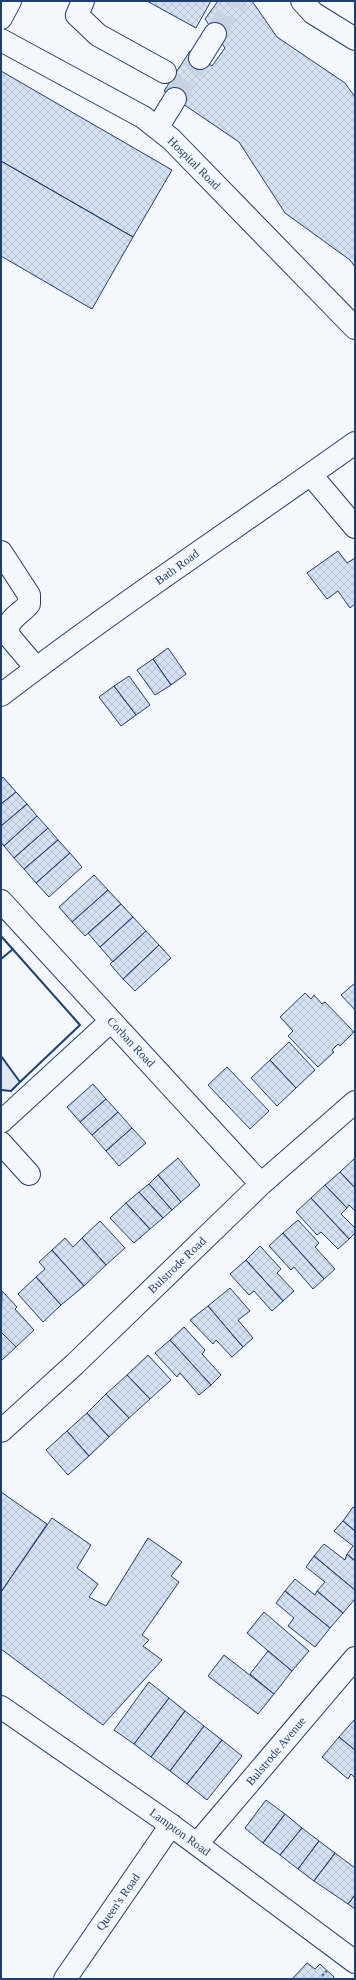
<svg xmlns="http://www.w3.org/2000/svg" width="356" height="1980" viewBox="0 0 356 1980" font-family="Georgia,serif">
  <defs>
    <pattern id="building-cross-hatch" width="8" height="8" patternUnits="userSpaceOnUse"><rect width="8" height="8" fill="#d5e0f0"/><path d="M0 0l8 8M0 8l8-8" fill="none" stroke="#b6c1d1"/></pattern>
  </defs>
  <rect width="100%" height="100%" fill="#f4f7fb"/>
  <path fill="#e3e8f0" stroke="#687fa3" d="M1 1056 20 1082 11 1091 1 1090Z"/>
  <path fill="url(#building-cross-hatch)" stroke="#1d3f73" d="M147 1H211L196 28Z
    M218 1H252L277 37 345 83 355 97V267L350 260 285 213 239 142 164 91 190 51 212 66 225 48 205 19Z
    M1 71 172 170 133 237 1 161Z
    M1 161 133 237 92 309 1 256Z
    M338 551 347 563 355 558V604L350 608 338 591 327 599 307 573Z
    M168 648 186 674 171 685 153 659Z
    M153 659 171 685 155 695 137 670Z
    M129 676 150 705 136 715 114 686Z
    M114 686 136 715 121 726 99 697Z
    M3 777 16 792 1 804V779Z
    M16 792 27 804 1 826V804Z
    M27 804 37 816 4 846 1 842V826Z
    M37 816 48 828 14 858 4 846Z
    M48 828 58 840 24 869 14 858Z
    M58 840 70 853 36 883 24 869Z
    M70 853 82 867 49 897 36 883Z
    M94 875 108 890 72 922 59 907Z
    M108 890 121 904 85 936 72 922Z
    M121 904 133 917 100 947 88 933Z
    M133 917 146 931 113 962 100 947Z
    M146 931 159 945 123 979 110 964Z
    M159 945 171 958 135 991 123 979Z
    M355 983V1010L341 995Z
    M305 993 311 999 314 995 322 1004 325 1002 354 1032 340 1046 338 1044 332 1050 334 1052 318 1067 288 1036 293 1031 280 1017Z
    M289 1042 315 1070 296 1088 270 1060Z
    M270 1060 296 1088 277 1106 251 1078Z
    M227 1067 269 1111 250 1129 208 1085Z
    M93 1084 106 1099 80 1122 67 1107Z
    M106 1099 118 1112 92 1135 80 1122Z
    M118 1112 132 1128 106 1151 92 1135Z
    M132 1128 146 1143 119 1166 106 1151Z
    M178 1158 200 1185 181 1202 158 1175Z
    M354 1159 355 1161V1188L340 1172Z
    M340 1172 355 1188V1211L349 1205 347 1208 325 1185Z
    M158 1175 181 1202 172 1210 149 1184Z
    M149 1184 172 1210 163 1218 139 1192Z
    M325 1185 347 1208 341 1214 355 1228V1233L349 1239 311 1198Z
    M139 1192 163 1218 150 1229 126 1203Z
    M311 1198 349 1239 338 1249 321 1232 317 1235 296 1212Z
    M126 1203 150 1229 134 1243 110 1218Z
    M298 1220 319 1243 315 1247 335 1269 324 1279 283 1233Z
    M100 1221 125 1248 106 1265 82 1238Z
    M283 1233 324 1279 313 1289 294 1267 291 1270 269 1246Z
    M65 1238 73 1247 82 1238 106 1265 84 1286 52 1250Z
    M260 1246 281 1269 277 1273 294 1291 283 1301 246 1260Z
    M52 1250 84 1286 61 1305 36 1277 45 1269 39 1262Z
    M246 1260 283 1301 272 1311 254 1291 249 1295 230 1274Z
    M36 1277 61 1305 43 1322 18 1294Z
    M230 1288 250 1311 238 1320 253 1338 243 1347 208 1306Z
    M2 1291 17 1307 15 1309 34 1330 16 1347 1 1332Z
    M208 1306 243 1347 232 1357 216 1340 213 1344 190 1320Z
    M184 1327 205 1350 202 1354 221 1375 211 1385 170 1340Z
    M1 1332 16 1347 1 1361Z
    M170 1340 211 1385 199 1395 180 1373 177 1377 155 1353Z
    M148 1355 171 1380 150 1399 127 1375Z
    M127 1375 150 1399 129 1418 106 1394Z
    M106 1394 129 1418 109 1437 87 1413Z
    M87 1413 109 1437 89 1456 67 1431Z
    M67 1431 89 1456 68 1475 46 1450Z
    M1 1492 47 1524 1 1592Z
    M353 1507 355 1509V1531L343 1521Z
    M52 1518 91 1545 77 1568 98 1584 89 1597 106 1606 148 1538 182 1562 171 1576 179 1582 142 1635 149 1640 143 1646 162 1660 103 1725 1 1649V1592Z
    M343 1521 355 1531V1561L347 1554 353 1546 334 1531Z
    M324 1544 345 1560 347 1554 355 1561V1590L314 1556Z
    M314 1556 355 1590V1599L343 1613 317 1591 325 1582 306 1567Z
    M295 1579 315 1595 317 1591 343 1613 330 1628 285 1591Z
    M285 1591 330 1628 315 1647 288 1626 294 1618 276 1603Z
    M264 1612 309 1651 292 1671 247 1633Z
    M268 1651 292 1671 274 1694 250 1674Z
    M224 1655 274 1694 258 1714 208 1676Z
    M149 1682 169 1698 134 1744 114 1730Z
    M169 1698 185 1711 151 1757 134 1744Z
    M185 1711 204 1726 170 1771 151 1757Z
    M355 1719V1750L339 1737Z
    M204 1726 222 1740 187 1784 170 1771Z
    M339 1737 355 1750V1778L351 1774 348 1779 322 1757Z
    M222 1740 242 1756 207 1800 187 1784Z
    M266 1800 285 1814 263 1843 245 1828Z
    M285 1814 302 1828 280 1855 263 1843Z
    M302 1828 319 1841 298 1869 280 1855Z
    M319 1841 335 1853 314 1881 298 1869Z
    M335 1853 355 1868V1895L348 1904 314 1881Z
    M355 1895V1909L348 1904Z
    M307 1963 315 1969 320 1964 334 1977 333 1979H292Z"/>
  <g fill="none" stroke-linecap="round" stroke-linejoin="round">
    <path stroke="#c9d2e0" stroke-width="22" stroke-dasharray="22 11" stroke-linecap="butt" d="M215 34 236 1
      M175 99 200 58"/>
    <g stroke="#1d3f73" stroke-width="24">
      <path id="minor" d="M83 1 77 15 98 35 165 72
        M302 1 313 13 355 39
        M1 18 10 1
        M1 40 143 117 171 139 355 328
        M200 58 215 34
        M157 128 175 99
        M311 475 355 527
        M1 552 29 595V604C20 615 4 620 9 636L36 668
        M1 901 261 1184
        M1 1122 111 1021
        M1 1143 29 1174
        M1 1431 75 1364 261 1184 355 1102
        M197 1844 355 1658
        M65 1979 171 1825"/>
    </g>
    <g stroke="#1d3f73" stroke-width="24">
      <path id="major" d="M1 695C116 607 237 527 355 443
        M1 1707 171 1825 355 1962"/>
    </g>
    <path stroke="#5e769c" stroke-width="2.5" stroke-dasharray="3 2" stroke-linecap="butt" d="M322 1976 327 1971"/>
    <use href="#minor" stroke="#f4f7fb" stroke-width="22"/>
    <use href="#major" stroke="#f4f7fb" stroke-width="22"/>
    <path stroke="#1d3f73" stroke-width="2" d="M1 936 80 1025 20 1082
      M1 959 13 949
      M1 1056 20 1082 11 1091 1 1090"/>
  </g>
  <g text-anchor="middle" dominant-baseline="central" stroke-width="3" stroke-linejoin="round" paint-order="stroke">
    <g font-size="12" fill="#1d3f73" stroke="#f4f7fb">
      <text transform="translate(194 163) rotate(45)">Hospital Road</text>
      <text transform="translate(177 567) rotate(-36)">Bath Road</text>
      <text transform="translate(131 1042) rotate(47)">Corban Road</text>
      <text transform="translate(177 1265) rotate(-44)">Bulstrode Road</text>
      <text transform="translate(276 1751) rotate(-50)">Bulstrode Avenue</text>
      <text transform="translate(180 1832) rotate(36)">Lampton Road</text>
      <text transform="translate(118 1902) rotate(-55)">Queen's Road</text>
    </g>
  </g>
  <rect width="356" height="1980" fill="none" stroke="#1d3f73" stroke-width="4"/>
</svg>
